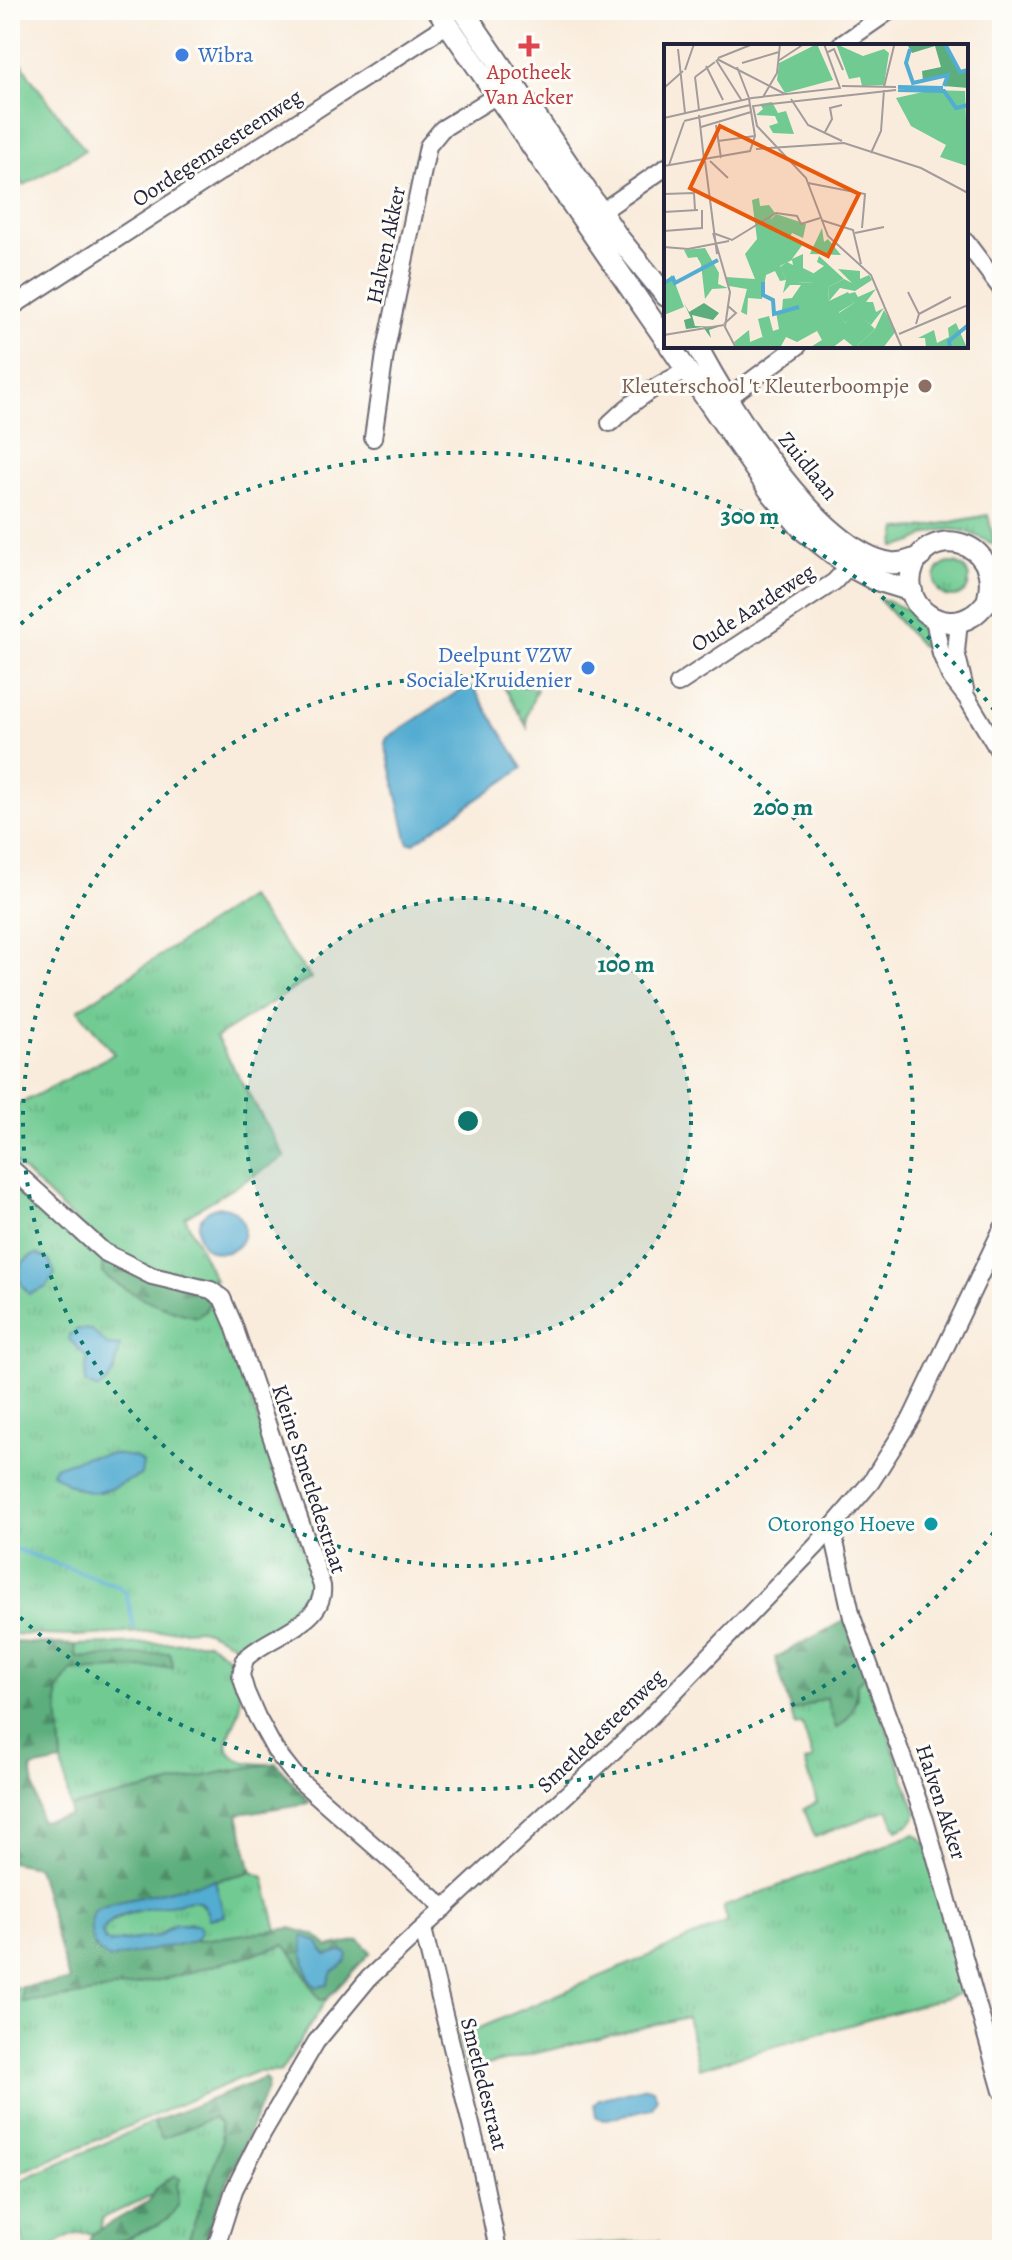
<svg xmlns="http://www.w3.org/2000/svg" width="1012" height="2260" viewBox="0 0 1012 2260" font-family="Alegreya,serif">
  <defs>
    <pattern id="grass-tufts" width="24" height="20" patternUnits="userSpaceOnUse" patternTransform="scale(2)"><rect width="24" height="20" fill="#70ca92"/><path d="M3 7l-1-3M5 7V3M7 7l1-3M15 17l-1-3M17 17v-4M19 17l1-3" fill="none" stroke="#61ad7f"/></pattern>
    <pattern id="forest-firs" width="22" height="20" patternUnits="userSpaceOnUse" patternTransform="scale(2)"><rect width="22" height="20" fill="#5cae7c"/><path d="M5 1l3.5 6h-7zM16 11l3.5 6h-7z" fill="#4c8d67"/></pattern>
  </defs>
  <rect width="100%" height="100%" fill="#fdfcf7"/>
  <filter id="ink" filterUnits="userSpaceOnUse"><feTurbulence type="fractalNoise" baseFrequency=".0125" numOctaves="2"/><feDisplacementMap in="SourceGraphic" scale="16" xChannelSelector="R" yChannelSelector="G"/><feConvolveMatrix kernelMatrix="1 2 1 2 8 2 1 2 1" color-interpolation-filters="sRGB"/></filter>
  <filter id="wash" filterUnits="userSpaceOnUse"><feTurbulence type="fractalNoise" baseFrequency=".006" numOctaves="4" result="noise"/><feDisplacementMap in="SourceGraphic" scale="32" xChannelSelector="R" yChannelSelector="G"/><feGaussianBlur stdDeviation="1.8" result="paint"/><feColorMatrix in="noise" values="0 0 0 0 0 0 0 0 0 0 0 0 0 0 0 0 0 1.4 0 .05"/><feComposite in="paint" operator="in"/></filter>
  <g filter="url(#wash)">
    <rect width="100%" height="100%" fill="#f9ecdc"/>
    <path fill="url(#grass-tufts)" stroke="#497666" stroke-width="2" d="M988 515 995 545C971 532 952 523 926 535 915 541 907 546 894 547L898 529 920 528Z
      M935 580a17 17 0 1 1 34 0a17 17 0 1 1-34 0Z
      M878 598C908 610 928 612 931 648L921 646Z
      M501 682 537 689 527 715V727Z
      M248 897 311 978 216 1037 285 1157 185 1217 215 1280C201 1279 185 1279 172 1276 107 1263 56 1201 10 1158V1109L114 1054 78 1010Z
      M10 1176 105 1258 117 1285 183 1314 211 1299 221 1312 313 1581C316 1618 275 1631 247 1646 229 1646 216 1632 199 1629L75 1636 10 1634Z
      M207 1642C213 1646 222 1651 227 1656 236 1666 241 1691 240 1704 240 1717 231 1727 228 1739 222 1763 254 1764 269 1764L228 1771 70 1807 62 1762 57 1692 71 1671 173 1666 170 1653 77 1658 75 1645Z
      M867 1675 917 1814 910 1824 897 1830 888 1809 815 1837 804 1809 817 1802 805 1762 813 1759 802 1724 795 1726 791 1712 827 1697 837 1728 857 1699V1682Z
      M915 1834 926 1843 969 1991 699 2068 687 2017 466 2070 458 2037 728 1922 723 1907Z
      M252 1872 264 1877 277 1930 194 1941 200 1933 191 1923 171 1926 159 1936 110 1943 105 1940 102 1932C111 1913 176 1900 197 1900L208 1912 223 1916 215 1880Z
      M286 1945C300 1961 307 1982 320 2000L327 1999 280 2072H255L10 2177V1988L22 1987 23 2002 77 1996 169 1978Z
      M214 2117 220 2122 222 2142 185 2250H100L159 2224 169 2217 178 2206 177 2185 156 2189 152 2195 103 2218 99 2232C86 2236 99 2233 86 2233 72 2232 59 2242 49 2250H25L17 2209 10 2198V2185L153 2122 162 2139Z
      M659 2241V2250L506 2248Z"/>
    <path fill="url(#forest-firs)" stroke="#3f685c" stroke-width="2" d="M105 1258 203 1294 211 1299 205 1311 197 1317C165 1310 129 1294 103 1274L102 1265Z
      M847 1619 867 1675 857 1683C857 1701 853 1719 836 1728L826 1697 791 1712 775 1658Z
      M10 1642 75 1645 77 1658 170 1653 173 1667 71 1671 57 1692 62 1762 31 1768 40 1821 70 1816V1807L228 1771 276 1763 310 1803 238 1814 252 1872 110 1904 95 1910 94 1947 194 1941 291 1928 315 1935 328 1947 359 1940 371 1952 327 1999 320 2000C308 1982 300 1961 285 1945L169 1978 77 1996 22 2002V1987L69 1981 37 1867 10 1862Z
      M265 2078 268 2083 266 2092 215 2211 202 2250H185L222 2142 220 2123 214 2117 162 2139 153 2122Z
      M174 2175 180 2179 177 2185 178 2206 169 2217 159 2224 100 2250H82L87 2247 92 2234 149 2201 156 2189Z"/>
    <path fill="#70ca92" stroke="#497666" stroke-width="2" d="M10 42 30 77 85 150 23 186 10 163Z"/>
    <path fill="#53acd1" stroke="#3a6786" stroke-width="2" d="M465 687H473L523 768 414 843H408L385 743 387 738Z
      M198 1230a23 23 0 1 1 46 0a23 23 0 1 1-46 0Z
      M37 1254 49 1260 55 1274 45 1288 29 1294C14 1278 16 1261 37 1254Z
      M78 1329 91 1330 108 1345 120 1346C116 1365 116 1378 98 1389L85 1383 87 1358 69 1339V1335Z
      M112 1454 135 1457 143 1463 141 1475C99 1494 92 1502 52 1473L54 1467 85 1457Z
      M215 1880 224 1916 209 1919C207 1911 203 1901 194 1900 189 1899 182 1903 176 1904 154 1908 112 1910 102 1932L105 1940 110 1943 159 1936 175 1924 199 1925 200 1933 194 1941 109 1959C90 1951 87 1927 95 1910L110 1904Z
      M304 1936 317 1942 326 1955 343 1951 348 1955 346 1962 332 1972 327 1985 316 1987C304 1974 303 1955 302 1938Z
      M646 2087 653 2089 657 2097 652 2108 603 2120 596 2116 594 2104 599 2099Z"/>
    <g fill="none" stroke-linecap="round" stroke-linejoin="round">
      <path stroke="#53acd1" stroke-width="4" d="M10 1547 118 1586 126 1593 134 1627"/>
    </g>
  </g>
  <g filter="url(#ink)">
    <g fill="none" stroke-linecap="round" stroke-linejoin="round">
      <g stroke="#6d6973" stroke-width="20">
        <path id="minor" d="M839 46 891 10
          M601 212 666 167
          M966 242 1002 290
          M10 308 448 24
          M728 398 798 346
          M610 423C633 401 658 383 688 371
          M373 438 385 354 428 146 442 129 497 95
          M934 619 941 654 950 676 967 698 1002 756
          M959 621 956 652 965 689
          M678 684 834 582 849 566
          M10 1167 104 1252 152 1276 211 1290 222 1298 233 1323 322 1586C326 1624 267 1636 245 1659L241 1675 246 1692 257 1717 275 1750 298 1779 445 1908
          M832 1529 852 1617 925 1820 1002 2091
          M423 1929 479 2157 498 2250
          M215 2250 234 2190 262 2134 316 2042 369 1978 647 1720 816 1546 871 1482 912 1417 1002 1229"/>
      </g>
      <g stroke="#6d6973" stroke-width="24">
        <path id="major" d="M438 10 666 340
          M463 10 618 237 666 296
          M670 346 770 491 803 530 849 566 873 579 912 591
          M697 346C728 406 821 554 891 563 902 564 911 561 921 556
          M988 598C1003 536 921 522 911 575 905 609 943 634 972 616 984 609 990 595 1002 586"/>
      </g>
      <use href="#minor" stroke="#fff" stroke-width="16"/>
      <use href="#major" stroke="#fff" stroke-width="20"/>
    </g>
  </g>
  <circle cx="468" cy="1121" r="223" fill="#0f766e" fill-opacity=".12"/>
  <g fill="none" stroke="#0f766e" stroke-width="4" stroke-dasharray="4 8">
    <circle cx="468" cy="1121" r="223"/>
    <circle cx="468" cy="1121" r="445"/>
    <path d="M1001 1523A668 668 0 0 1 12 1610M12 632A668 668 0 0 1 1001 719"/>
  </g>
  <path fill="#e0444e" stroke="#fdfcf7" stroke-width="3" d="M525 34h8v8h8v8h-8v8h-8v-8h-8v-8h8z"/>
  <g fill="#3f7fe0" stroke="#fdfcf7" stroke-width="3">
    <circle cx="182" cy="55" r="8"/>
    <circle cx="588" cy="668" r="8"/>
  </g>
  <circle fill="#8d6e63" stroke="#fdfcf7" stroke-width="3" cx="925" cy="386" r="8"/>
  <circle fill="#0f9aa8" stroke="#fdfcf7" stroke-width="3" cx="931" cy="1524" r="8"/>
  <g text-anchor="middle" dominant-baseline="central" stroke-width="6" stroke-linejoin="round" paint-order="stroke">
    <g font-size="22" fill="#366cbe" stroke="#fdfcf7" text-anchor="start">
      <text x="198" y="55">Wibra</text>
      <text x="572" y="655" text-anchor="end">Deelpunt VZW<tspan x="572" dy="25">Sociale Kruidenier</tspan></text>
    </g>
    <g font-size="22" fill="#be3a42" stroke="#fdfcf7">
      <text x="529" y="72">Apotheek<tspan x="529" dy="25">Van Acker</tspan></text>
    </g>
    <g font-size="22" fill="#22223b" stroke="#fdfcf7">
      <text transform="translate(217 148) rotate(-33)">Oordegemsesteenweg</text>
      <text transform="translate(386 245) rotate(-78)">Halven Akker</text>
      <text transform="translate(808 466) rotate(51)">Zuidlaan</text>
      <text transform="translate(753 608) rotate(-33)">Oude Aardeweg</text>
      <text transform="translate(309 1479) rotate(72)">Kleine Smetledestraat</text>
      <text transform="translate(601 1731) rotate(-44)">Smetledesteenweg</text>
      <text transform="translate(941 1802) rotate(72)">Halven Akker</text>
      <text transform="translate(484 2084) rotate(76)">Smetledestraat</text>
    </g>
    <g font-size="22" fill="#785e54" stroke="#fdfcf7" text-anchor="end">
      <text x="909" y="386">Kleuterschool 't Kleuterboompje</text>
    </g>
    <g font-size="22" fill="#0d838f" stroke="#fdfcf7" text-anchor="end">
      <text x="915" y="1524">Otorongo Hoeve</text>
    </g>
  </g>
  <g transform="translate(664 44)">
    <rect width="304" height="304" fill="#f9ecdc"/>
    <path d="M233 45 301 47 304 136 303 122 276 113 282 101 247 82 232 54 259 48ZM108 58 114 69 122 67 130 90 109 89 105 82 114 79 111 72 92 71 99 65 96 60ZM95 154 96 162 105 161 111 169 106 176 112 170 142 180 139 194 128 189 125 195 139 200 128 215 139 210V224L153 231 151 238 133 239 128 216 116 222 122 236 116 237 111 227 102 231 98 255 84 254 83 271 77 268 83 245 65 242 62 233 91 235 81 210 93 195 88 156ZM158 184 160 198 164 195 177 211 146 210 144 214ZM41 204 55 229 54 240 64 244 48 245 41 255 37 220 33 213 24 214 20 206ZM174 225 196 227V235L205 231 208 236 191 247 176 244 165 257 164 243 180 235 188 239ZM8 231 20 263 0 271V239ZM212 245 202 258H209L212 268 220 264 207 281 193 269 181 279 175 269 190 259 184 250 191 248 194 253ZM220 266 232 287 219 304H191L211 285ZM85 286 86 298 98 293 109 304H73L70 298Z" fill="#70ca92"/>
    <path d="M243 0H281L297 27 304 26V44L280 42 283 31 259 36 258 27 277 23 271 2 248 9ZM20 259 25 268 40 259 55 269 49 276 28 271 31 282 54 283 45 286 47 294 39 283 22 285 20 276 27 274Z" fill="#5cae7c"/>
    <path d="M172 0 199 12 220 5 225 9 220 41 198 42 196 33 185 35Z" fill="#70ca92"/>
    <path d="M153 0 169 36 121 49 113 36 115 19ZM155 212 180 235 164 243 165 257 184 248 190 259 175 268 181 279 193 268 211 285 191 304 180 295 168 304H145L158 296 153 287 133 298 122 293 116 304H109L99 295 94 275 105 272 109 287 115 285 112 268 118 266 119 255 128 254 137 241H126L119 249 122 236 117 225 112 226 123 218 133 223 134 239 151 238 150 229 160 222 153 218ZM292 279 303 304H262L261 294H254L270 286 273 299 285 293 284 284Z" fill="#70ca92"/>
    <path fill="none" stroke="#53acd1" stroke-width="4" d="M281 0 296 28 304 26M246 5 242 19 249 39 284 31 280 42M234 43 279 44M234 46 280 47 292 64 304 61M99 238V251L109 256 110 270 135 263M0 239 9 234 11 239 54 216M286 304 285 297 303 282"/>
    <path fill="none" stroke="#a39b9c" stroke-width="2" d="M14 5 21 69M164 8 170 5 179 26M54 14 89 0M53 15 121 50M52 16 78 57M114 17 140 0M78 19 115 8M42 22 59 56M73 23 85 54M21 26 30 0M31 33 35 66M31 33 51 18M178 42 232 43M220 43 230 2M0 44 19 27M232 46 89 62 93 82 142 134 164 192 207 231 238 304M99 53 113 29 116 0M127 55 144 81 178 97M35 71 40 116M0 74 88 54 176 44 160 0M20 77 86 61M52 81 57 114M37 83 87 68M161 88 168 75 166 64 178 61M54 97 91 92M92 105 180 99 257 124 304 149M207 109 217 87 220 46M41 117 53 210M46 117 64 134M5 121 20 78M0 122 86 107 91 92 85 55M144 139 201 150 198 184M0 150 30 149 31 166M0 168 34 166M157 176 189 186 197 220M0 187 38 184V166M49 189 68 196 112 169 133 172 137 180 156 174M49 189 66 248 61 283 72 304M191 189 220 183M0 203 24 205 65 197M244 248 255 270 252 280M255 270 287 253M60 280 72 269 64 262M235 290 304 261M0 291 60 281"/>
    <path fill="#e8590c" fill-opacity="0.15" stroke="#e8590c" stroke-width="4" d="M56 82 195 150 164 212 26 144Z"/>
    <rect width="304" height="304" fill="none" stroke="#22223b" stroke-width="4"/>
  </g>
  <circle cx="468" cy="1121" r="12" fill="#0f766e" stroke="#fdfcf7" stroke-width="4"/>
  <g font-size="24" text-anchor="middle" font-weight="bold" fill="#0f766e" stroke="#fdfcf7" stroke-width="6" stroke-linejoin="round" paint-order="stroke">
    <text x="750" y="524">300 m</text>
    <text x="783" y="815">200 m</text>
    <text x="626" y="972">100 m</text>
  </g>
  <rect width="1012" height="2260" fill="none" stroke="#fdfcf7" stroke-width="40"/>
</svg>
